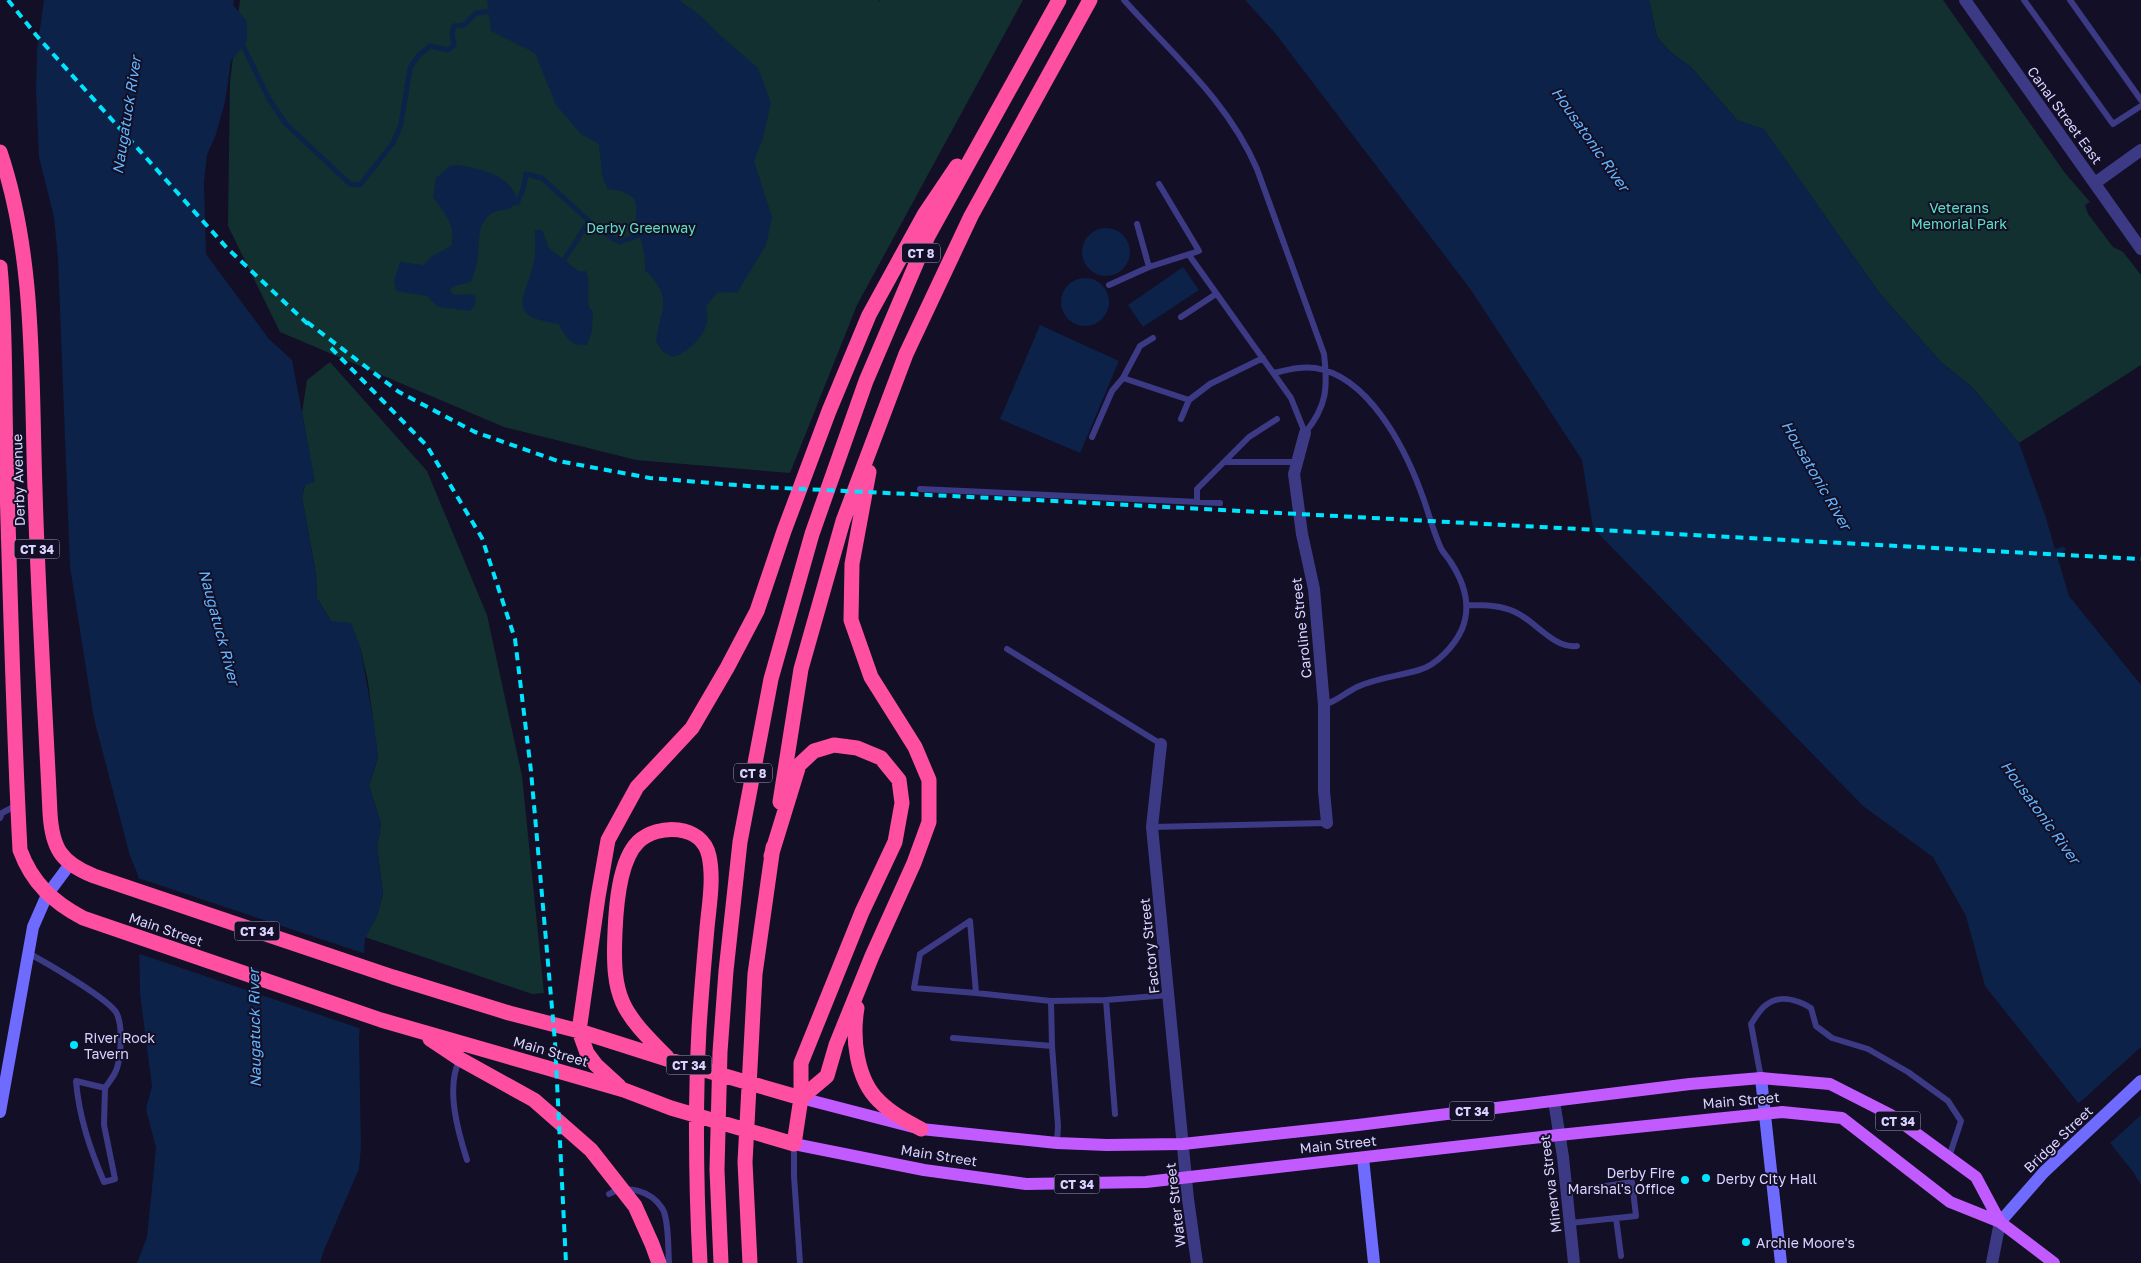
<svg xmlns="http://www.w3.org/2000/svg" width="2141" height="1263" viewBox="0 0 2141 1263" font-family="'Golos Text',sans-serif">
<rect width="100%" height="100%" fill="#130f26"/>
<path fill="#12302f" d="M 240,0 L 879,0 L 878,3 L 880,0 L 1023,0 L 857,305 L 790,473 L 636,460 L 504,427 L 280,332 L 228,226 L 230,82 Z
M 1649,0 L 1943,0 L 2065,173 L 2090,202 L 2085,205 L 2088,214 L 2113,247 L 2123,252 L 2141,275 L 2141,365 L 2019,443 L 1973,388 L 1941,362 L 1881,295 L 1764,130 L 1737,120 L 1691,67 L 1670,52 L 1657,37 Z
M 330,362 L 427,471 L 487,615 L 522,776 L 544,993 L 532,994 L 365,937 L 377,916 L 383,893 L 377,848 L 381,824 L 369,786 L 378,757 L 368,682 L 360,646 L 331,621 L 317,598 L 316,575 L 302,497 L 305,485 L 314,481 L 302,412 L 307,380 Z"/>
<path fill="#0c2248" d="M 44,0 L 234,0 L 233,5 L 247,21 L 247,41 L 231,61 L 225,102 L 216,134 L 207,155 L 204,182 L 206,254 L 269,339 L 292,360 L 315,481 L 305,485 L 302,497 L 316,575 L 317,598 L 331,621 L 351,623 L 360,646 L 374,724 L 378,757 L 369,786 L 381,824 L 377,848 L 383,893 L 377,916 L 365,938 L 359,1039 L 361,1147 L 359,1169 L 324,1250 L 320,1263 L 137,1263 L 147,1237 L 156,1148 L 146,1109 L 152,1086 L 140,994 L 138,875 L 130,856 L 94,719 L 70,567 L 58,258 L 54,217 L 39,157 L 36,91 L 37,50 Z
M 487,0 L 679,0 L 701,16 L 721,36 L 758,68 L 771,103 L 763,138 L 754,161 L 772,217 L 766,245 L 737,293 L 718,292 L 706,306 C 707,311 708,318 707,323 C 703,338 687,353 673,357 L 662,351 L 656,341 C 661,307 674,299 645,270 C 646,249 638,237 636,218 C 636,210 637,206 634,198 L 621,191 L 608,189 L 602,176 L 599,144 L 581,134 L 556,105 L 535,53 L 491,31 Z
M 1245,0 L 1649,0 L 1657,37 L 1670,52 L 1691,67 L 1737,120 L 1764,129 L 1881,295 L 1941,362 L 1973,388 L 2019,443 L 2045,515 L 2069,596 L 2141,685 L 2141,1185 L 2134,1173 L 1985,986 L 1966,916 L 1933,857 L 1863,806 L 1593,528 L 1582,460 L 1471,290 L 1275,33 Z
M 457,165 C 479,168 515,176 517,203 C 506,213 501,208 492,213 C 476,225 480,239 478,256 C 477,265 474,273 471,282 L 455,286 L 450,289 L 452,294 C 460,296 468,293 476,296 L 475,305 L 470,311 L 438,307 L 427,296 L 396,291 L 394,280 L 400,262 L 424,265 L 432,256 L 451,246 C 457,225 444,213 433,197 L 436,178 L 450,166 Z
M1082 252a24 24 0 1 1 48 0a24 24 0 1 1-48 0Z
M 535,230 L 542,230 L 549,248 L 578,271 L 586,271 C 592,287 585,295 590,309 L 593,311 L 592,331 L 587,345 C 568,346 567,336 558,324 C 502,316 527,296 534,261 C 536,251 535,239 535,230 Z
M 1183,267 L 1199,290 L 1143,327 L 1128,305 Z
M1061 302a24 24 0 1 1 48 0a24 24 0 1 1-48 0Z
M 1040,325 L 1119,361 L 1080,453 L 1000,419 Z"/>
<path fill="#130f26" d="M 135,877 L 366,954 L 362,1029 L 137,953 Z
M 2141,1047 L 2141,1115 L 2108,1145 L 2077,1105 Z"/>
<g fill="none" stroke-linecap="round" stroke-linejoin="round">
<path stroke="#0c2248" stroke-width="5" d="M 238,42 L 243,46 L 269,99 L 286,124 L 350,184 L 360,185 L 393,143 L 401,124 L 410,68 L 418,56 L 430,46 L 448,50 L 454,45 L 452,33 L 454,26 L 464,25 L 476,13 L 494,11
M 517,203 L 523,190 L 526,174 L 542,178 L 599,230 L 620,242 L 647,232
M 564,260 L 589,221
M 2051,553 L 2063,549"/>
<path stroke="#3d3a85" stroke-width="6" d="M 1124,0 C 1172,54 1228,101 1257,169 L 1324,354 C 1328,388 1327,406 1305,433 L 1291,398 L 1189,255
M 2024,0 L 2113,124 L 2141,106
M 2070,0 L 2141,100
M 1137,224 L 1149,267
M 1109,285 L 1149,267 L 1199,251 L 1159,184
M 1181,317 L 1216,294
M 1274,373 C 1287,370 1301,366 1315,368 C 1368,376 1404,446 1421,492 C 1428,510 1432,528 1440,546 C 1442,552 1447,556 1450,561 C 1464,582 1472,605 1462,629 C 1455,645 1437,665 1419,670 C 1399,676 1376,678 1357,687 C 1345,693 1337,701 1324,705
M 1123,378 L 1189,400
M 1181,419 L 1189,400 L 1210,384 L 1263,358
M 1092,437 L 1112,391 L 1123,378 L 1140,346 L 1153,338
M 1224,462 L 1296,462
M 920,489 L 1220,503
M 1197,502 L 1197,489 L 1249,437 L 1277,419
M 1468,605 C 1484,605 1502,605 1517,613 C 1536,622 1554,649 1577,646
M 1007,649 L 1161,744
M 0,818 L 2,813 L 17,805
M 1152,827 L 1327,823
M 28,953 C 45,962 111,1000 117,1014 C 123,1028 121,1055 117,1068 C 115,1075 109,1082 105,1088 L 76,1081 C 79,1117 90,1149 104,1182 L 115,1179 L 104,1125 L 105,1088
M 976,993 L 914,988 L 920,954 L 970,921 L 976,993 L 1051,1001 L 1052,1046 L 1058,1126 L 1057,1143
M 1106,1000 L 1115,1114
M 1051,1001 L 1106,1000 L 1169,995
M 953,1038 L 1052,1046
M 460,1059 C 445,1087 458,1132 467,1160
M 1761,1078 L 1751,1024 C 1755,1018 1760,1009 1766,1005 C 1780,994 1798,1000 1811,1008 L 1816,1026 L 1832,1038 L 1868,1049 L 1908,1072 L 1948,1101 L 1961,1121 L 1949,1157
M 794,1144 L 794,1176 L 800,1263
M 1566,1192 L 1632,1182 L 1636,1216 L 1570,1223
M 609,1194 C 627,1184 651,1191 662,1208 C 669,1218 668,1250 669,1263
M 1616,1218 L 1621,1256"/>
<path stroke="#3d3a85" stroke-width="12" d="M 1965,0 L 2141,249
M 2095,183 L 2141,150
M 1305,433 L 1294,474 L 1302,534 L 1314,589 L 1324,705 L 1324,791 L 1327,823
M 1161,744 L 1152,827 L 1188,1199 L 1197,1263
M 1554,1101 L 1563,1157 L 1574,1263
M 1992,1263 L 2000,1222"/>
<path stroke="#6f6bff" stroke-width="12" d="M 1761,1078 L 1781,1263
M 0,1112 L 33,927 L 47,895 L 70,864
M 1363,1158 L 1374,1263
M 2000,1222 L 2044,1172 L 2141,1081"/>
<path stroke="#c25bff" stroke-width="12" d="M 801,1098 L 921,1129 L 1057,1143 L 1107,1145 L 1183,1144 L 1358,1125 L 1690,1084 L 1761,1078 L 1830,1084 L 1891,1115 L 1976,1177 L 2000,1222
M 794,1144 L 924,1170 L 1026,1184 L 1146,1182 L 1559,1135 L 1782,1112 L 1842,1118 L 1950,1202 L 2000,1222 L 2054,1263"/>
<path stroke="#ff4fa3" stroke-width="15" d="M 0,152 C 36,258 31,378 35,489 C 38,597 45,705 50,813 C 52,848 61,863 94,876 L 393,977 L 509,1013 L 579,1031 L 670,1060 L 801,1098
M 0,267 C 6,328 4,390 6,452 C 10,585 13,718 20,850 C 32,883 53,902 83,918 L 381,1020 L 624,1090 L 671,1108 L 794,1144 L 801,1098 L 801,1063 L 862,912 L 895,842 L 902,803 L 899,780 L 881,758 L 857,748 L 834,745 L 814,751 L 799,765 L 771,856
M 780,802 L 801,669 L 843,521 L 906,354 L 971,216 L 1090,0
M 857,1008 C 852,1037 856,1079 879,1101 C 891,1113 906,1121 921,1129
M 430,1039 L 460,1059 L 534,1100 L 591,1150 L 635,1206 L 652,1244 L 659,1263
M 667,1057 C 621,1011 612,999 615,932 C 616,907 619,861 638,842 C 658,823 702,824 709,856 C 714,879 709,906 707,928 C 704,962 701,996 699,1029 C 695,1107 696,1185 700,1263
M 619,1086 L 596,1065 L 587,1053 L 579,1031 L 598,897 L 608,840 L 637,787 L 692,728 L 727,668 L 757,611 L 784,531 L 829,411 L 869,315 L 924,215 L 957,166
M 801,1098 L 827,1076 L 836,1045 L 872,956 L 914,863 L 929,822 L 929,780 L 915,747 L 871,677 L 851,620 L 852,564 L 869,472
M 721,1263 L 717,1170 L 720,1052 L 726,971 L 740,842 L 771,679 L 812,534 L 866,381 L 928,236 L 1059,0
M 750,1263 L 745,1162 L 755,974 L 773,847"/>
<path stroke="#00e5ff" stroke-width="4" stroke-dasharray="8 6" stroke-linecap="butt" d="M 8,0 L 36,35 L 227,248 L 312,328
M 307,322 L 399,392 L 475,432 L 558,461 L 650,478 L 761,487 L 1055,501 L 2141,559
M 331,348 L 427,446 L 482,538 L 515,639 L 531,771 L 555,1042 L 566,1263"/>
</g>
<g fill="#00e5ff" stroke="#130f26" stroke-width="2">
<circle cx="74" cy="1045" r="5"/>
<circle cx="1706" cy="1178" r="5"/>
<circle cx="1685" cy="1180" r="5"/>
<circle cx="1746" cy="1242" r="5"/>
</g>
<g text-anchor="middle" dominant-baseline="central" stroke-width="4" stroke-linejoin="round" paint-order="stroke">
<g fill="#130f26" stroke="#9e99be" stroke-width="1">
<rect x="902" y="243.5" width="38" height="19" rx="4"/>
<rect x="14.5" y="539.5" width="45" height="19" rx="4"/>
<rect x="734" y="763.5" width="38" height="19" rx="4"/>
<rect x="234.5" y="921.5" width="45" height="19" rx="4"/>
<rect x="666.5" y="1055.5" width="45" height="19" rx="4"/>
<rect x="1449.5" y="1101.5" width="45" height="19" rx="4"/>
<rect x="1875.5" y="1111.5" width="45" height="19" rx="4"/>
<rect x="1054.5" y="1174.5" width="45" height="19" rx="4"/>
</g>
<g font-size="12" font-weight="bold" fill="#d9d4ff">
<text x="921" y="253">CT 8</text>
<text x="37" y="549">CT 34</text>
<text x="753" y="773">CT 8</text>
<text x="257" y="931">CT 34</text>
<text x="689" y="1065">CT 34</text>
<text x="1472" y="1111">CT 34</text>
<text x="1898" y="1121">CT 34</text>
<text x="1077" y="1184">CT 34</text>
</g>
<g font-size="14" fill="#d9d4ff" stroke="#130f26">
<text transform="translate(2065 115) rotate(54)">Canal Street East</text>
<text transform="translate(18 480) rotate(-92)">Derby Avenue</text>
<text transform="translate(1301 628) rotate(-96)">Caroline Street</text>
<text transform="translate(166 929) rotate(19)">Main Street</text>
<text transform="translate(1149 946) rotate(-96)">Factory Street</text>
<text transform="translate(551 1051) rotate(16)">Main Street</text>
<text transform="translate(1741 1100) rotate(-5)">Main Street</text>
<text transform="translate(2058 1139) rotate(-44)">Bridge Street</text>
<text transform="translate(1338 1144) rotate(-6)">Main Street</text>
<text transform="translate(939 1155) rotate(9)">Main Street</text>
<text transform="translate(1550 1184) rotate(-97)">Minerva Street</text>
<text transform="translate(1175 1205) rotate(-97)">Water Street</text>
</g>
<g font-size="14" fill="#5fe0c0" stroke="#130f26">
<text x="1959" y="207">Veterans<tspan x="1959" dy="16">Memorial Park</tspan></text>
<text x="641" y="227">Derby Greenway</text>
</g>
<g font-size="14" fill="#d9d4ff" stroke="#130f26" text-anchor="start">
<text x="84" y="1037">River Rock<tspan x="84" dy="16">Tavern</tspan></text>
<text x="1675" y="1172" text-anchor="end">Derby Fire<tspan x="1675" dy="16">Marshal's Office</tspan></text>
<text x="1716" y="1178">Derby City Hall</text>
<text x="1756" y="1242">Archie Moore's</text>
</g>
<g font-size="15" font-style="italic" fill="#62b6ff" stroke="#130f26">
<text transform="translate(126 115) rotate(-81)">Naugatuck River</text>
<text transform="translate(1591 139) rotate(55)">Housatonic River</text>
<text transform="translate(1817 475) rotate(60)">Housatonic River</text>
<text transform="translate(220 627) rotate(75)">Naugatuck River</text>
<text transform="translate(2041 812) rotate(54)">Housatonic River</text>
<text transform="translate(254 1028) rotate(-91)">Naugatuck River</text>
</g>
</g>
</svg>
